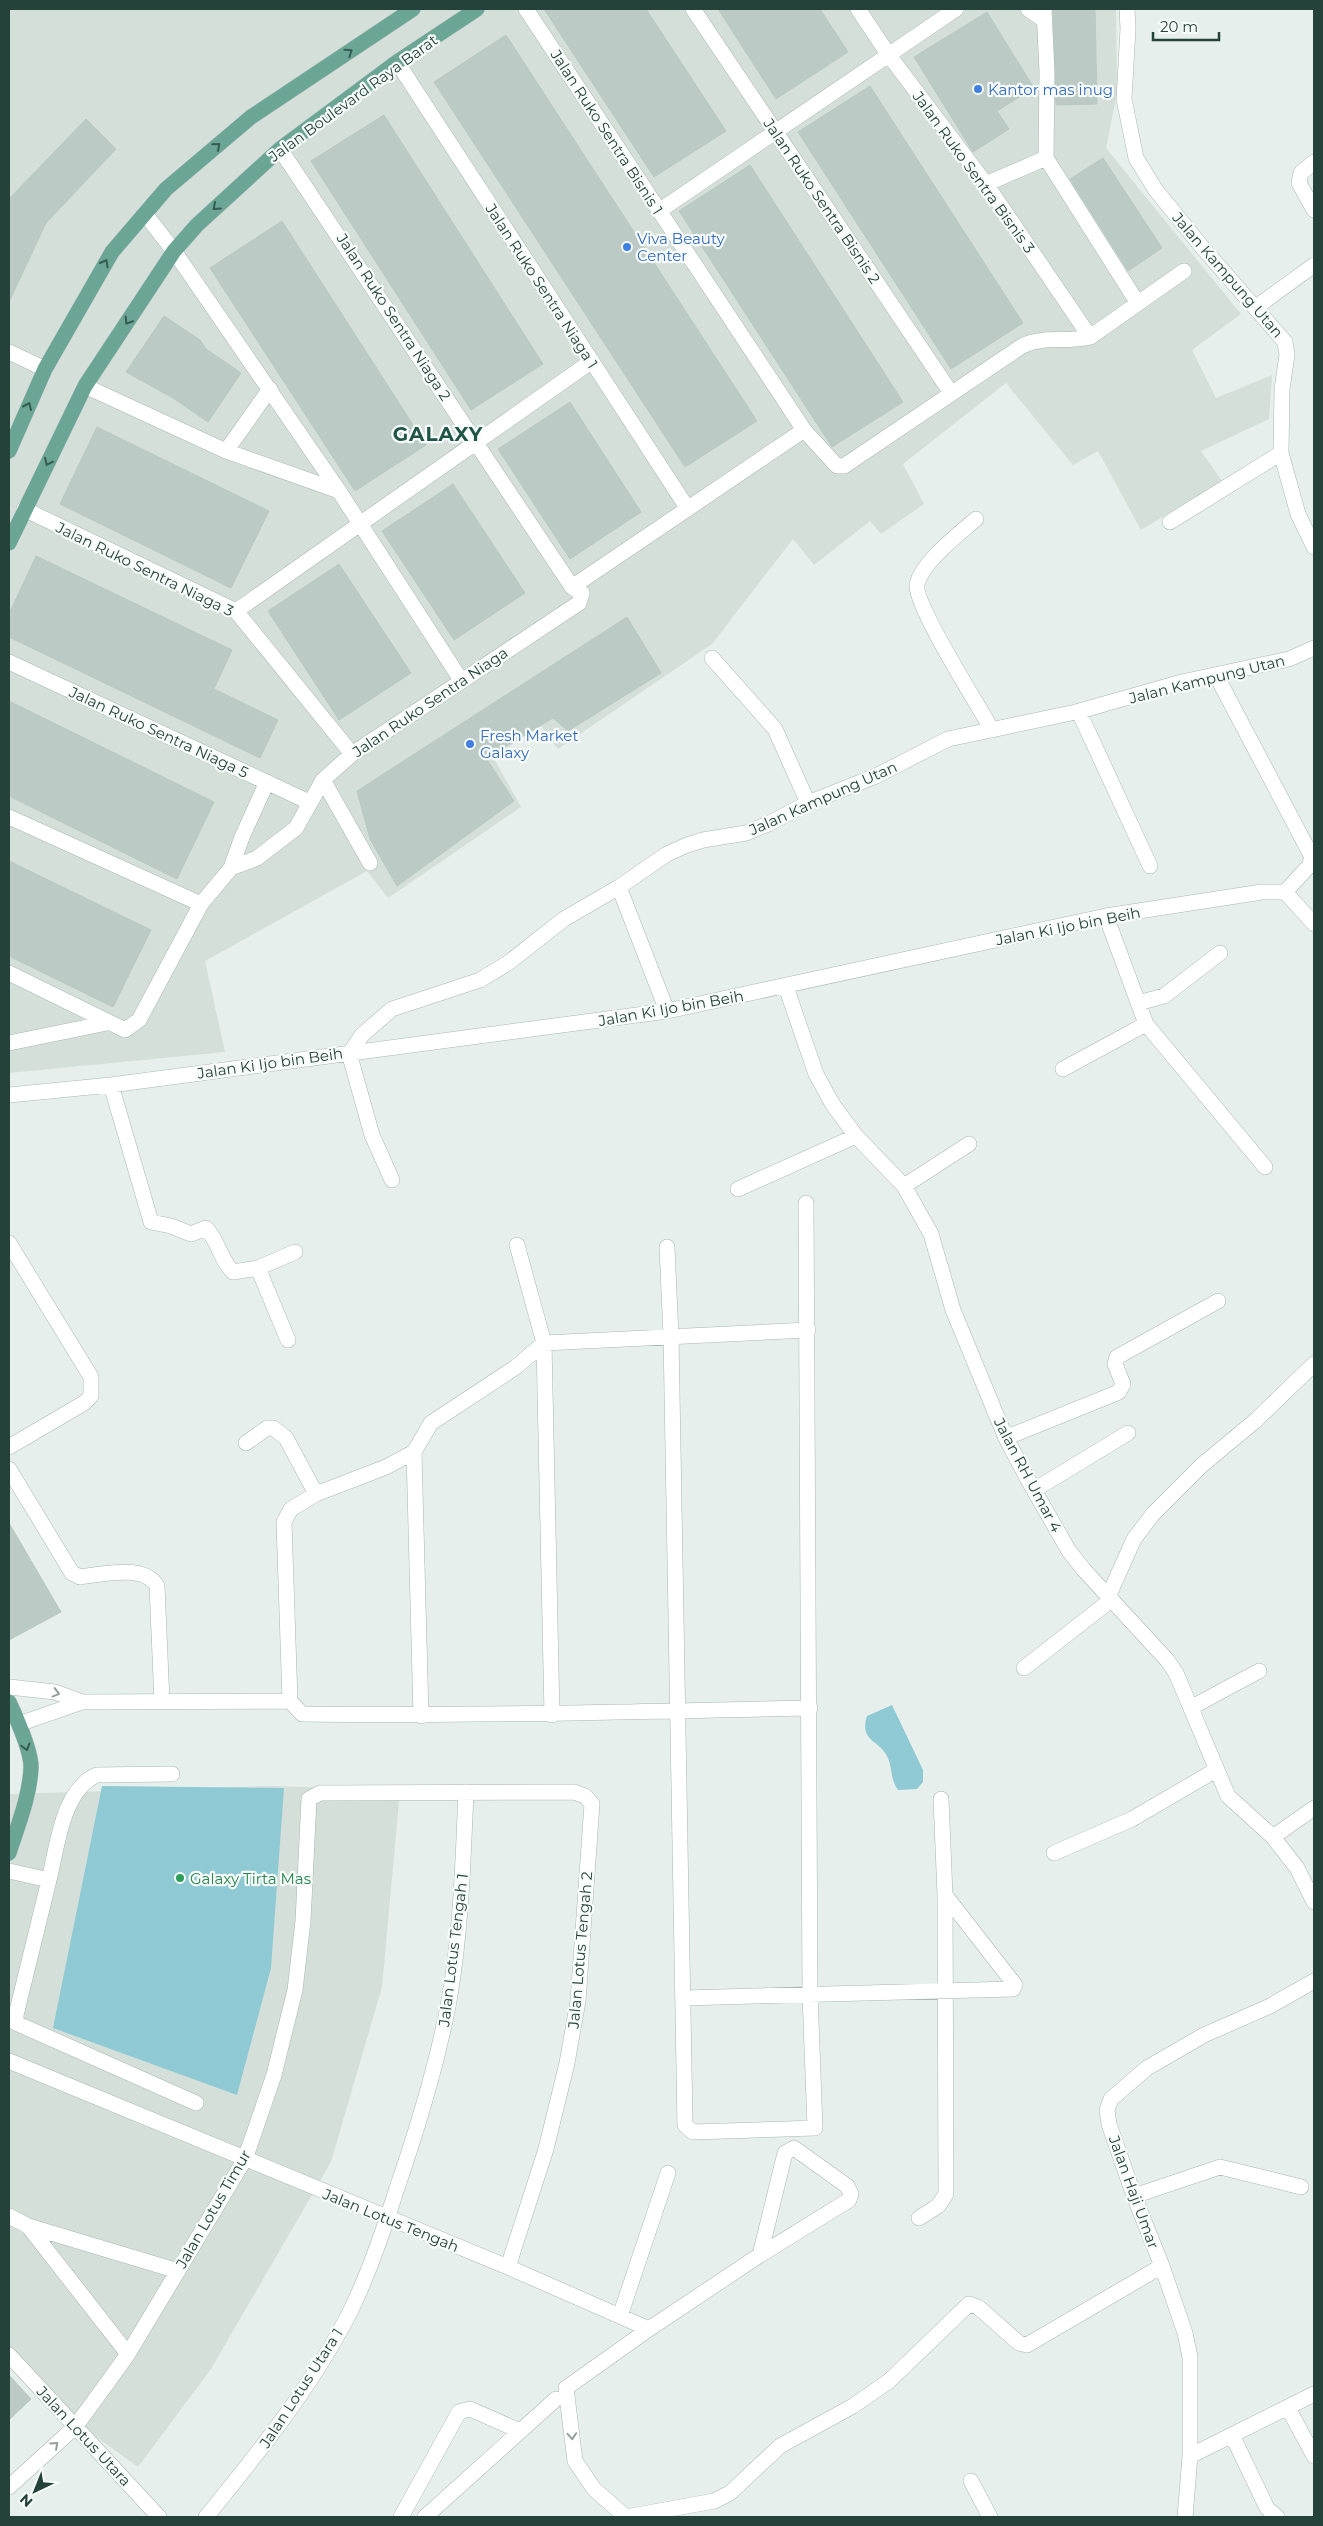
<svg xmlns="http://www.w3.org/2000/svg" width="1323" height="2526" viewBox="0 0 1323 2526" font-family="Montserrat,sans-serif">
<rect width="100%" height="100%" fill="#e6efeb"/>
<path fill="#d4dfda" d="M 9,9 L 1116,9 L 1117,93 L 1106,148 L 1241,314 L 1192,350 L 1216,398 L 1272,375 L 1269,419 L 1201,451 L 1222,481 L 1141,530 L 1098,451 L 1073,465 L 1006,383 L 903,464 L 924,504 L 881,534 L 870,521 L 814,565 L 793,539 L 712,644 L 558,749 L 541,726 L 493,757 L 521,807 L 388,898 L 367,871 L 205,961 L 225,1052 L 9,1073 Z
M 271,1786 L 400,1790 L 382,1987 L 331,2162 L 211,2369 L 138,2467 L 56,2408 L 9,2356 L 9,1794 Z"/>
<path fill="#8ec9d4" d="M 892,1705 L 923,1770 L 923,1782 L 917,1789 L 898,1790 C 890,1779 893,1768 887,1756 C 879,1740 859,1741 867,1716 Z
M 102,1786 L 284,1788 L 271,1968 L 237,2095 L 53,2028 Z"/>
<path fill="#bbcac4" stroke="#b8c9c2" d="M 544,9 L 646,9 L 726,131 L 654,177 Z
M 718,9 L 820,9 L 848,52 L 776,99 Z
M 1053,9 L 1095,9 L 1097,104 L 1056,105 Z
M 987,12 L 1034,88 L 997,111 L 1009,129 L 973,152 L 914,57 Z
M 506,35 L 757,421 L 685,467 L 434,82 Z
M 870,86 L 1023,323 L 951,369 L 798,132 Z
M 384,115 L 543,364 L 471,410 L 311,161 Z
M 86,119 L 116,149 L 46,223 L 9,302 L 9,199 Z
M 1103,158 L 1162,248 L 1128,271 L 1070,179 Z
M 750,165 L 903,402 L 832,447 L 679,211 Z
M 282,221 L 426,445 L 355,491 L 210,268 Z
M 164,316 L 200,340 L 206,349 L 241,373 L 208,422 L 173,398 L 126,372 Z
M 570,402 L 641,512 L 570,559 L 498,449 Z
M 97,427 L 269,511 L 231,588 L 60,504 Z
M 453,484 L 525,593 L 454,640 L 382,531 Z
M 36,556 L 232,650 L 214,689 L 278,720 L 260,758 L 9,637 L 9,614 Z
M 339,564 L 411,673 L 339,720 L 268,611 Z
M 627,617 L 661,673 L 568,731 L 553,718 L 486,758 L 514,801 L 397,886 L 370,839 L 357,791 Z
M 9,701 L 214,802 L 177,879 L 9,796 Z
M 9,861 L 151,930 L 113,1007 L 9,956 Z
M 9,1523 L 61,1612 L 9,1640 Z
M 9,2375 L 31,2399 L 9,2420 Z"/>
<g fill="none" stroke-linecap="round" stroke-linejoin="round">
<defs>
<path id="minor" d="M 526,9 L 804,430 L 837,466 L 844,466 L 1022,346 C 1044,335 1067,343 1090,337 L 1184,271
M 693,9 L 951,393
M 858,9 L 888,54 L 986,184 L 1090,337
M 1028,9 L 1044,20
M 1044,9 L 1047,72 L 1046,158 L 1137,302
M 1127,9 L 1128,29 L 1124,99 L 1136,158 L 1155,189 L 1202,247 L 1285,342 L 1287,355 L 1282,389 L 1281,453 L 1298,514 L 1314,547
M 397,62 L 688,509
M 280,149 L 572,587
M 1314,162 L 1301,173 L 1299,183 L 1314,210
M 986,184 L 1046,158
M 659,211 L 956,9
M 145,214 L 174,251 L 339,491 L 461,680
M 1255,308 L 1314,265
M 9,352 L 45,369
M 85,386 L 226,451 L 339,491
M 226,451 L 270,389
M 24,509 L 236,611 L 352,754
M 976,519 C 958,535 923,561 917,584 C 913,603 980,708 992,730
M 1170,522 L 1281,453
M 236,611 L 592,361
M 712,658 L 775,729 L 808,803
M 9,662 L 309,802
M 1216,675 L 1312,857 L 1309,866 L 1285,892
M 1079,712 L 1150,866
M 323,780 L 370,863
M 9,817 L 201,904
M 231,868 L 242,837 L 267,782
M 619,887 L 667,1011
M 9,973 L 125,1030 L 139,1020 L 201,904 L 231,868 L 257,858 L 296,828 L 323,780 L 352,754 L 579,603 L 582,593 L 572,587 L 804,430
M 786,987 L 816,1074 L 833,1105 L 856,1136 L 904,1186 L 931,1234 L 953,1310 L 1005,1436 L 1027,1478 L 1069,1551 L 1084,1570 L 1167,1660 L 1176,1673 L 1228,1796 L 1273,1837 L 1297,1868 L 1314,1902
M 1138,1003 L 1164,996 L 1220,953
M 1146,1024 L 1265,1167
M 9,1043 L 107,1023
M 349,1053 L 372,1135 L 392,1180
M 350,1053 L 362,1035 L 392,1009 L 480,980 L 508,963 L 564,919 L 619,887 L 667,854 L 687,845 L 703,840 L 746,833 L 768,824 L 808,803 L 876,776 L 948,739 L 1076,712 L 1182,682 L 1289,659 L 1314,648
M 1063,1069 L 1146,1024 L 1106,916
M 111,1085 L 151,1222 L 171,1226 L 191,1234 L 206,1228 C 221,1245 219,1258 233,1272 L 258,1268 L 295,1252
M 9,1095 L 111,1085 L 667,1011 L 1106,916 L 1262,892 L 1285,892 L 1314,924
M 904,1186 L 969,1144
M 738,1189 L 856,1136
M 9,1243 L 91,1377 L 91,1396 L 84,1403 L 9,1447
M 517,1245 L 544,1343 L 552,1715
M 667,1247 L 671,1336 L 685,2125 L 693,2132 L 815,2128 L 810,1994 L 806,1203
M 258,1268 L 288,1340
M 1005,1436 L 1015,1434 L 1119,1392 L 1123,1384 L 1115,1364 L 1117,1357 L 1218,1301
M 246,1443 L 267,1428 L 273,1428 L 286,1438 L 316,1494
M 414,1452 L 421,1716
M 9,1469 L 72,1573 L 80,1577 C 102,1574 145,1564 157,1586 L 162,1702
M 1034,1490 L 1128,1433
M 1108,1597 L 1134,1539 L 1153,1514 L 1202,1465 L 1255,1421 L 1314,1364
M 1024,1668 L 1111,1600
M 9,1687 L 55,1692 L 82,1702
M 290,1701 L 284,1522 L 291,1509 L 316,1494 L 386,1467 L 414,1452 L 431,1423 L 516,1367 L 544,1343 L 808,1330
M 1192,1707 L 1259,1671
M 19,1724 L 82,1702 L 290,1701 L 302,1714 C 472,1716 640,1712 810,1708
M 1273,1837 L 1314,1808
M 1054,1853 L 1132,1819 L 1216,1770
M 9,1871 L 49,1880 L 16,2015 L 16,2023 L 196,2103
M 49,1880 C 57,1849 62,1789 97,1775 L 172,1774
M 684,1998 L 1013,1989 L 1015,1985 L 945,1895
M 9,2061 L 508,2267 L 649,2329 L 760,2255 L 849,2200 L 851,2194 L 847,2186 L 794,2148 L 785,2153 L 760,2255
M 1134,2196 L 1220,2167 L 1301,2187
M 9,2216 L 28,2226 L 178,2271
M 919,2218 L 938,2206 L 946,2194 L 945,1895 L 941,1799
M 28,2226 L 128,2354
M 620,2316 L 668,2173
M 9,2355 L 159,2517
M 1288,2408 L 1314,2456
M 1232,2435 L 1267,2508 L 1277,2517
M 1190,2456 L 1314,2394
M 971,2481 L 990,2517
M 9,2487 L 75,2427 L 105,2386 L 128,2354 L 245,2159 L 274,2075 L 295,1990 L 303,1921 L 309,1799 L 320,1793 L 574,1792 L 585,1796 L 592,1804 L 578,2001 L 567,2063 L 546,2149 L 508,2267
M 206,2517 C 259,2452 313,2385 351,2310 C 370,2271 384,2229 397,2188 C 418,2127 437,2065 449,2001 C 461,1933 463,1862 466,1792
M 401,2517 L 459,2412 L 470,2409 L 520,2431
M 425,2517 L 556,2399
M 626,2517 L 714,2501 L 730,2493 L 780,2446 L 853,2406 L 889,2381 L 969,2304 L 978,2307 L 1019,2343 L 1027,2345 L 1162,2266
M 626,2517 L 594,2489 L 575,2461 L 566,2388 L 649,2329
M 1185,2517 L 1190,2456 L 1190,2357 L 1185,2333 L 1162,2266 L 1134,2196 L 1109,2124 L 1107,2110 L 1111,2099 L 1147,2068 L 1204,2035 L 1270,2006 L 1314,1981"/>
<path id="major" d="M 9,451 L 45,369 L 112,252 L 166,189 L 251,117 L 413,9
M 9,543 L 85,386 L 174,251 L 197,225 L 280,149 L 397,62 L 477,9
M 9,1702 C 16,1717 31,1751 31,1767 C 30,1796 18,1825 9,1853"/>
</defs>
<use href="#minor" stroke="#a8b8b2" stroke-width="16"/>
<use href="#major" stroke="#c2cac8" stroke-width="16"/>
<use href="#minor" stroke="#fff" stroke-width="15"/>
<use href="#major" stroke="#6aa596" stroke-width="15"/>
</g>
<defs><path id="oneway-chevron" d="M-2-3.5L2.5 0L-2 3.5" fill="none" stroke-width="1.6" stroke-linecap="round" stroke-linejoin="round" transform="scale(1.25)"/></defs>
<g stroke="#365b51">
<use href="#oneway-chevron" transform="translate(349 52) rotate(-34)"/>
<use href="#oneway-chevron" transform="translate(217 146) rotate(-40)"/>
<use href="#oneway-chevron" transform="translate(216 207) rotate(138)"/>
<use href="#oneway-chevron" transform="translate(105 263) rotate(-60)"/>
<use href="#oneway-chevron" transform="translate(128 321) rotate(123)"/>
<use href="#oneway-chevron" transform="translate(28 406) rotate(-66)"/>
<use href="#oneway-chevron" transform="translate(48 462) rotate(116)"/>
<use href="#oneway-chevron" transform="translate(26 1747) rotate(74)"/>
</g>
<g stroke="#92a09c">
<use href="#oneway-chevron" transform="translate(56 1693) rotate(15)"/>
<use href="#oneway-chevron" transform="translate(572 2436) rotate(86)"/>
<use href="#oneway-chevron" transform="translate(55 2445) rotate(-42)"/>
</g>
<g fill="#3f7fe0" stroke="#f7fbf9" stroke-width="2">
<circle cx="978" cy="89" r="5"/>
<circle cx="627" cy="247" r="5"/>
<circle cx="470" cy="744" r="5"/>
</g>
<circle fill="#2e9e5b" stroke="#f7fbf9" stroke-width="2" cx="180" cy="1878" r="5"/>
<g text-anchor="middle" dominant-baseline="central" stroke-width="4.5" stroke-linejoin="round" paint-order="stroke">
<g font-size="15" fill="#366cbe" stroke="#f7fbf9" text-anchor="start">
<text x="988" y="89">Kantor mas inug</text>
<text x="637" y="238">Viva Beauty<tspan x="637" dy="17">Center</tspan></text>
<text x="480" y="735">Fresh Market<tspan x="480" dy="17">Galaxy</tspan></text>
</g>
<g font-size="15" fill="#24423a" stroke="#f7fbf9">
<text transform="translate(353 98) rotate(-36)">Jalan Boulevard Raya Barat</text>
<text transform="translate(607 132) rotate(57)">Jalan Ruko Sentra Bisnis 1</text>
<text transform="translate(974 172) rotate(54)">Jalan Ruko Sentra Bisnis 3</text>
<text transform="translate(822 201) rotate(56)">Jalan Ruko Sentra Bisnis 2</text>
<text transform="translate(1228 275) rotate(49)">Jalan Kampung Utan</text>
<text transform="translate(542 286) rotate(57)">Jalan Ruko Sentra Niaga 1</text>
<text transform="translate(394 317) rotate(57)">Jalan Ruko Sentra Niaga 2</text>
<text transform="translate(145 569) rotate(26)">Jalan Ruko Sentra Niaga 3</text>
<text transform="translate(1207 679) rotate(-14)">Jalan Kampung Utan</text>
<text transform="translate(430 702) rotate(-34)">Jalan Ruko Sentra Niaga</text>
<text transform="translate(159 732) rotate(25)">Jalan Ruko Sentra Niaga 5</text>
<text transform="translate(823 798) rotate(-24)">Jalan Kampung Utan</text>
<text transform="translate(1068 926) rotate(-11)">Jalan Ki Ijo bin Beih</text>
<text transform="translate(671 1008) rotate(-10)">Jalan Ki Ijo bin Beih</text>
<text transform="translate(270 1063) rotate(-8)">Jalan Ki Ijo bin Beih</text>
<text transform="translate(1028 1475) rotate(62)">Jalan RH Umar 4</text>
<text transform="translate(453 1950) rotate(-83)">Jalan Lotus Tengah 1</text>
<text transform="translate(580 1950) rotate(-85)">Jalan Lotus Tengah 2</text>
<text transform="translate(1134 2192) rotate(70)">Jalan Haji Umar</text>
<text transform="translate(213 2209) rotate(-60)">Jalan Lotus Timur</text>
<text transform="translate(391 2220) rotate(22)">Jalan Lotus Tengah</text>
<text transform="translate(301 2388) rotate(-57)">Jalan Lotus Utara 1</text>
<text transform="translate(84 2436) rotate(47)">Jalan Lotus Utara</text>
</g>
<g font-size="15" fill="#27864d" stroke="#f7fbf9" text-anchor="start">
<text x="190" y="1878">Galaxy Tirta Mas</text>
</g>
<g font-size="20" font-weight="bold" letter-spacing="1" fill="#1f5548" stroke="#f7fbf9">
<text x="438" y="434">GALAXY</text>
</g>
</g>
<rect width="1323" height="2526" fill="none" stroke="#24423a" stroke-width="20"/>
<g transform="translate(35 2491) rotate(223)" stroke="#f7fbf9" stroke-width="4" paint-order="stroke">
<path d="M0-4L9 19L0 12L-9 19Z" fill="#24423a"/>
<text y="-8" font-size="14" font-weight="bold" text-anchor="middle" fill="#24423a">N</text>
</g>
<path d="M1153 32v8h66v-8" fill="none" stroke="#24423a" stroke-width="2.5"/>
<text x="1160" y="32" font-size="15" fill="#24423a" stroke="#f7fbf9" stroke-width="4" paint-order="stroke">20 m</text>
</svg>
